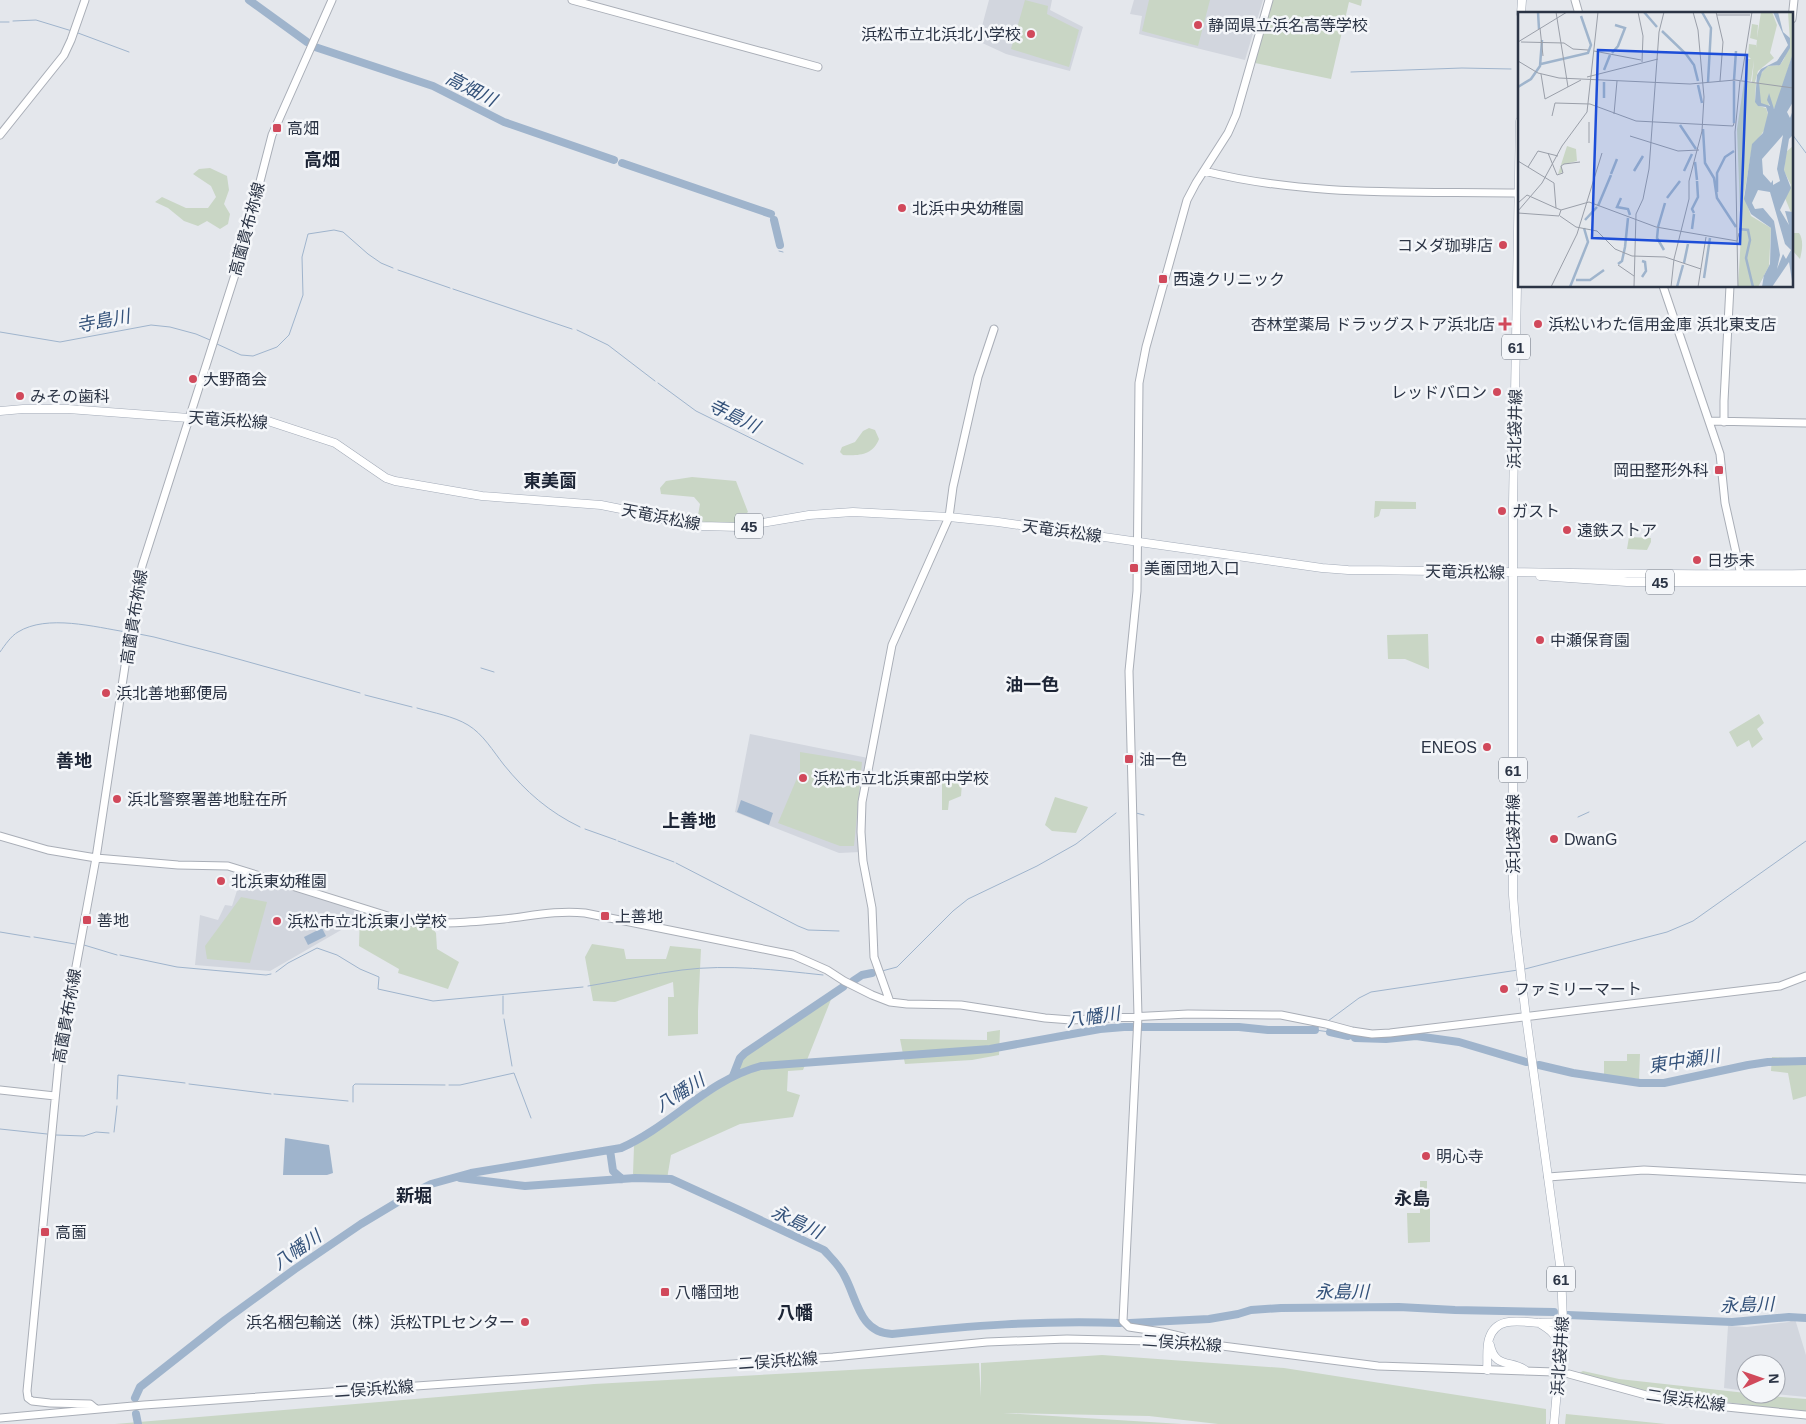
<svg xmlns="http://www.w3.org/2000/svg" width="1806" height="1424" viewBox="0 0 1806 1424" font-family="Helvetica,'Noto Sans JP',sans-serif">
<rect width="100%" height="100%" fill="#e4e7ec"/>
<path fill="#d2d6de" d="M 989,0 L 1052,0 L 1050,10 L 1083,27 L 1070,71 L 1006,54 L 978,41 Z
M 1134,0 L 1263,0 L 1245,60 L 1139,34 L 1142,16 L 1130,14 Z
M 750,734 L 868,758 L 860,852 L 839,853 L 735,812 Z
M 243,872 L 354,910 L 355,922 L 270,971 L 195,965 L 200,915 L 218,920 L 225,905 L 232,906 Z
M 1795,1319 L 1806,1355 L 1806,1397 L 1776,1394 L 1776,1364 L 1746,1364 L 1746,1391 L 1724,1388 L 1728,1326 L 1747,1327 L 1789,1322 Z"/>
<path fill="#c9d6c5" d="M 1025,0 L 1048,6 L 1047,14 L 1079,30 L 1069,67 L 1011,49 Z
M 1149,0 L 1210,0 L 1198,46 L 1142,31 Z
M 1271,0 L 1362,0 L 1361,6 L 1349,2 L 1331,79 L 1255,63 Z
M 210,168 L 227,176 L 229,190 L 224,204 L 230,214 L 228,224 L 220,229 L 207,221 L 198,226 L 184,221 L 168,208 L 155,202 L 162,197 L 186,208 L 208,208 L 216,197 L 211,186 L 193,174 L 199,169 Z
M 1792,233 L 1799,233 C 1804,240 1802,251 1800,259 L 1792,250 Z
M 869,428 L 875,430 L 879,439 C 873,455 859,456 843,455 L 840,452 L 842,447 L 855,442 L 863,431 Z
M 692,477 L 736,481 L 748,512 L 733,525 L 697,521 L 700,504 L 694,497 L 661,494 L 660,488 L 666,481 Z
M 1375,501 L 1416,502 L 1416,509 L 1381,509 L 1379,516 L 1374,518 Z
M 1629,537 L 1651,538 L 1651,542 L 1647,550 L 1627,549 Z
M 1428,634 L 1429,669 L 1405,659 L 1388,659 L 1387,635 Z
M 1759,714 L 1764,723 L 1757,729 L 1763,739 L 1752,748 L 1749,740 L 1737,747 L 1729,732 Z
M 800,752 L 862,762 L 854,846 L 840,846 L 778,823 L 800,771 Z
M 942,782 L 962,783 L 961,796 L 949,801 L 948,810 L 942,810 Z
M 1055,797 L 1088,807 L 1076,833 L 1052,831 L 1045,825 Z
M 241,897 L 267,902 L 250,963 L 207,959 L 205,946 Z
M 360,912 L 397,925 L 430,925 L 436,933 L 437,949 L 459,962 L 448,989 L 398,973 L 399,969 L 359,946 Z
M 592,944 L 624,949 L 626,959 L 666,959 L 670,946 L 701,949 L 698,1011 L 698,1034 L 668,1036 L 668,997 L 674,997 L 673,982 L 615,1002 L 593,1001 L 585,957 Z
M 832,997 L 803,1070 L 788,1071 L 787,1091 L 800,1095 L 793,1117 L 740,1124 L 671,1155 L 667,1179 L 633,1174 L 634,1146 L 718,1089 L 744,1055 Z
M 1000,1030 L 999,1055 L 972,1060 L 905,1064 L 900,1039 L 987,1040 L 987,1032 Z
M 1627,1054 L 1640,1054 L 1639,1079 L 1604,1075 L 1604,1061 L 1627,1061 Z
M 1772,1057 L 1806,1059 L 1806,1096 L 1793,1100 L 1788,1073 L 1771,1071 Z
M 1420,1181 L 1427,1181 L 1427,1194 L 1430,1194 L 1430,1242 L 1408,1243 L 1407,1213 L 1420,1213 Z
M 1102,1355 L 1284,1368 L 1546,1409 L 1546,1424 L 1218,1424 L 1149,1416 L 1003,1413 L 1182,1424 L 115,1424 L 594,1384 L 979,1363 L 981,1397 L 981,1363 Z
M 1583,1371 L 1619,1379 L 1746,1393 L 1746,1394 L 1806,1399 L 1806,1412 L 1651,1393 L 1577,1374 Z
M 1566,1414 L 1666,1424 L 1565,1424 Z"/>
<path fill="#9fb4cc" d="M 741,800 L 773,813 L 769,825 L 737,812 Z
M 322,928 L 326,936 L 308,945 L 304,937 Z
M 285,1138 L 329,1145 L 333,1173 L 327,1175 L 283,1175 Z"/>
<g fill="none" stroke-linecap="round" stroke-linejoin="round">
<path stroke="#9fb4cc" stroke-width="1" d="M 13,21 L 36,20 L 72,31
M 0,22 L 9,22
M 78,33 L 129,52
M 1351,72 L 1462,68 L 1511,69
M 1792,134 L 1806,153
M 779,251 L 783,252
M 398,270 L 450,288
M 453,289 L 572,329
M 577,330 L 608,345 L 655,381
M 0,332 L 60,342 L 151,325 L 170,327 L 196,334 L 210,340
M 217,344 L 241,355 L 253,356 L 277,347 L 289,335 L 303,295 L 302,257 L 308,234 L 334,230 L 343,232 L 368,254 L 381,263 L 393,268
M 658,383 L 696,411 L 803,464
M 134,633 L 154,637 L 220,654 L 360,693
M 0,652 C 5,645 11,636 18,632 C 47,614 95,627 126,632
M 481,668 L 494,672
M 365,695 L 412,707
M 417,708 C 434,713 453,716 468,725 C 483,734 493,751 504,765 C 526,792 549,812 580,827
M 1136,813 L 1144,815
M 1578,817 L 1589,812
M 585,829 L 616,840
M 618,841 L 674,862
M 676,863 L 798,926 L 808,930 L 839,931
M 0,932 L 30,937
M 34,937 L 75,944
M 84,945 L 117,955
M 120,955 L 177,967 L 266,975 L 271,974
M 1525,969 L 1667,932 L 1693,921 L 1806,841
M 882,971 L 897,967 L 953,911 L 968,899 L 1037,866 L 1076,844 L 1116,813
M 276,972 L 288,963 L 317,948 L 337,955 L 360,969 L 379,977 L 378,989 L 433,1001 L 583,987
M 588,986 C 619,981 651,974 682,970 C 729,964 776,970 823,975
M 503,996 L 503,1014
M 504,1019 L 512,1066
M 1328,1021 L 1359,998 L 1371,992 L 1518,970
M 1320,1026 L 1315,1030 L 1330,1032
M 189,1084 L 271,1094
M 449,1085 L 460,1085 L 514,1073 L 531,1118
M 274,1094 L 348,1101
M 117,1099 L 118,1075 L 185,1083
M 353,1102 L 353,1086 L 355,1084 L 445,1085
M 0,1129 L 47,1134
M 114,1132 L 117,1106
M 56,1135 L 84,1136 L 96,1132 L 109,1133"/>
<path stroke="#9fb4cc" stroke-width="8" d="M 249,0 L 307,42
M 315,47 L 433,86 L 504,122 L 614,160
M 622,163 L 771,214
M 774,220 L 780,245
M 853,981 L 862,975 L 872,973
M 1330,1032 L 1348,1036
M 1355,1038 L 1386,1039 L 1416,1036 L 1459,1042 L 1526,1062
M 1539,1065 L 1573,1073 L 1640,1083 L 1664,1083 L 1748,1065 L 1768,1062 L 1806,1061
M 733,1076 L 740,1058 L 745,1053 L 843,987
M 610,1150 L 613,1171 L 622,1179
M 460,1178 L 525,1186 L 635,1178 L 671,1179 L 739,1210 L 824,1250 C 831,1258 839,1265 844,1275 C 857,1298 859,1333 892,1334 C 968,1326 1043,1320 1120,1323
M 1568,1315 L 1732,1322 L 1789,1317 L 1806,1318
M 1130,1323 L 1209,1319 L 1238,1314 L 1251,1310 L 1281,1308 L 1399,1307 L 1455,1310 L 1554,1312
M 135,1398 L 140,1387 L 225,1320 L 295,1269 L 361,1224 L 411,1194 L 431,1184 L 471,1173 L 621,1148 C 671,1126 708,1080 761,1066 L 990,1049 L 1100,1029 L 1124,1027 L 1239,1027 L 1268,1030 L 1315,1030
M 136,1414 L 138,1424"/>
<defs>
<path id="secondary" d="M 572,0 L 818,67
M 1575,0 L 1579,14
M 1792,19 L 1794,0
M 0,135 L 64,55 L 71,40 L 85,0
M 1204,171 C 1307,197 1413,191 1519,193
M 1663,286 L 1720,454 L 1725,503 L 1741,575
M 1710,421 L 1806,423
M 1724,422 L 1724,401 L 1730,286
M 0,836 L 48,850 L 96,858 L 178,865 L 228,866 L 407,922 C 439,925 472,922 504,919 C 531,916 557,910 585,913 L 793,955 L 827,970 L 844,981 L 872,995 L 890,1002 L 907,1004 L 961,1005 L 1045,1018 L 1071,1020 L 1188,1014 L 1281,1015 L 1326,1024 L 1352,1031 L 1372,1034 L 1390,1033 L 1780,986 L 1806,976
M 890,1002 L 874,957 L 872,908 L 863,861 L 861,832 L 862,802 L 892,645 L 949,517 L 953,487 L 978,377 L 994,329
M 0,1090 L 55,1096
M 1548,1177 L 1644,1170 L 1806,1179
M 1189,1341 L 1183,1337 L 1162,1332 L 1129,1327 L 1123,1321 L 1138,1016 L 1129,671 L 1137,591 L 1139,383 L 1146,347 L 1187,200 L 1196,183 L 1228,133 L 1236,115 L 1269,0
M 1569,1374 L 1668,1401 L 1806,1415
M 96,1409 L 90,1404 L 50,1403 L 32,1401 L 28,1398 L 27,1391 L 59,1059 L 96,858 L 133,613 L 142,566 L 240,259 L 272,135 L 332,0
M 0,1418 L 144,1405 L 833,1357 L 987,1342 L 1067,1339 L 1191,1342 L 1378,1366 L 1555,1372"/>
<path id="primary" d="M 1521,14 L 1522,0
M 1520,121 L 1513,504 L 1513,895 L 1516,932 L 1526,1017 L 1561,1272 L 1563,1322 L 1554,1424
M 0,411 L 23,409 L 68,409 L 189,418 L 245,419 L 268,421 L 335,443 L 386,478 L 395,481 L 482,496 L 601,505 L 641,513 L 682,525 L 702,526 L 739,527 L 809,515 L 853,512 L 949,517 L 998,522 L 1322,568 L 1348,570 C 1501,571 1653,576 1806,574
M 1540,576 L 1627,582 L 1806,582
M 1539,1323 C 1551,1330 1556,1334 1559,1347
M 1490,1345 C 1495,1369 1512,1360 1525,1370
M 1487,1370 C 1488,1360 1486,1348 1489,1339 C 1496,1315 1522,1322 1540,1323 C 1548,1323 1555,1322 1563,1322"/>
</defs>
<use href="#secondary" stroke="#a9aeb7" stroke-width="9"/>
<use href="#primary" stroke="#a3abb8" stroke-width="9"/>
<use href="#secondary" stroke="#fff" stroke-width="7"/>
<use href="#primary" stroke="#fff" stroke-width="8"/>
</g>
<g fill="#d1495b" stroke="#f4f6f9" stroke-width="2">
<circle cx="1198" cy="25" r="5"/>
<circle cx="1031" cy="34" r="5"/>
<rect x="272" y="123" width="10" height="10" rx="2.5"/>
<circle cx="902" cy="208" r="5"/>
<circle cx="1503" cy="245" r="5"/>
<rect x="1158" y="274" width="10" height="10" rx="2.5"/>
<path d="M1502.5 316.5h5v5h5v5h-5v5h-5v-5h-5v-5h5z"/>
<circle cx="1538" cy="324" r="5"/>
<circle cx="193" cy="379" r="5"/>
<circle cx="1497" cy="392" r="5"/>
<circle cx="20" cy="396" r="5"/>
<rect x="1714" y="465" width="10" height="10" rx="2.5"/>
<circle cx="1502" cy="511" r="5"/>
<circle cx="1567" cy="530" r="5"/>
<circle cx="1697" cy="560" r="5"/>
<rect x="1129" y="563" width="10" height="10" rx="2.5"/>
<circle cx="1540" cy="640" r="5"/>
<circle cx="106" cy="693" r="5"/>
<circle cx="1487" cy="747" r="5"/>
<rect x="1124" y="754" width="10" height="10" rx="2.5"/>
<circle cx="803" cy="778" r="5"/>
<circle cx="117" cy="799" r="5"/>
<circle cx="1554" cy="839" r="5"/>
<circle cx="221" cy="881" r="5"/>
<rect x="600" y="911" width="10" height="10" rx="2.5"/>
<rect x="82" y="915" width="10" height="10" rx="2.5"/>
<circle cx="277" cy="921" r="5"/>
<circle cx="1504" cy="989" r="5"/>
<circle cx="1426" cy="1156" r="5"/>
<rect x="40" y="1227" width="10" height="10" rx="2.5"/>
<rect x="660" y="1287" width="10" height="10" rx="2.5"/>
<circle cx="525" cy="1322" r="5"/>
</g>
<g text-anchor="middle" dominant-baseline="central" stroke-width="5" stroke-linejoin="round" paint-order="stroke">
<g fill="#f4f6f9" stroke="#676e7b" stroke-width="1">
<rect x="1502" y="334.5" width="28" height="25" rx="4"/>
<rect x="735" y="513.5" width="28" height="25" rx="4"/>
<rect x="1646" y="569.5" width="28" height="25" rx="4"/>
<rect x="1499" y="757.5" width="28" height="25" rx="4"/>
<rect x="1547" y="1266.5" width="28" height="25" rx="4"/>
</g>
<g font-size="15" font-weight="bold" fill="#2b3445">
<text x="1516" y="347">61</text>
<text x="749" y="526">45</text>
<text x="1660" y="582">45</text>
<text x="1513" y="770">61</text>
<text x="1561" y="1279">61</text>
</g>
<g font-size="16" fill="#2b3445" stroke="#f4f6f9" text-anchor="start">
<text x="1208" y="25">静岡県立浜名高等学校</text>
<text x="1021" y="34" text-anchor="end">浜松市立北浜北小学校</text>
<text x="287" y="128">高畑</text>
<text x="912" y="208">北浜中央幼稚園</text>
<text x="1493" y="245" text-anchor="end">コメダ珈琲店</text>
<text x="1173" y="279">西遠クリニック</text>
<text x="1495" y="324" text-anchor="end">杏林堂薬局 ドラッグストア浜北店</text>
<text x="1548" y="324">浜松いわた信用金庫 浜北東支店</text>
<text x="203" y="379">大野商会</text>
<text x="1487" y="392" text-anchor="end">レッドバロン</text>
<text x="30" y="396">みその歯科</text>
<text x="1709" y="470" text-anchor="end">岡田整形外科</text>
<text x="1512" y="511">ガスト</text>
<text x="1577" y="530">遠鉄ストア</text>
<text x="1707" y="560">日歩未</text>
<text x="1144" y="568">美薗団地入口</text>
<text x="1550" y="640">中瀬保育園</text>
<text x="116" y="693">浜北善地郵便局</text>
<text x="1477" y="747" text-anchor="end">ENEOS</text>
<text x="1139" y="759">油一色</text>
<text x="813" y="778">浜松市立北浜東部中学校</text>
<text x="127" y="799">浜北警察署善地駐在所</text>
<text x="1564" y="839">DwanG</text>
<text x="231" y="881">北浜東幼稚園</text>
<text x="615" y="916">上善地</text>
<text x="97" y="920">善地</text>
<text x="287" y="921">浜松市立北浜東小学校</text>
<text x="1514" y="989">ファミリーマート</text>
<text x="1436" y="1156">明心寺</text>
<text x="55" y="1232">高薗</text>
<text x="675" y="1292">八幡団地</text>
<text x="515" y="1322" text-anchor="end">浜名梱包輸送（株）浜松TPLセンター</text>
</g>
<g font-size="16" fill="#2b3445" stroke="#f4f6f9">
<text transform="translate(247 229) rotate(-75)">高薗貴布祢線</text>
<text transform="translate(228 420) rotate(4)">天竜浜松線</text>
<text transform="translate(1515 429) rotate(-89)">浜北袋井線</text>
<text transform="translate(661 517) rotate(11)">天竜浜松線</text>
<text transform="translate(1062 531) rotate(8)">天竜浜松線</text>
<text transform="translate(1465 572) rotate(1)">天竜浜松線</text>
<text transform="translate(134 617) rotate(-81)">高薗貴布祢線</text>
<text transform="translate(1513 834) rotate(-90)">浜北袋井線</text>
<text transform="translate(67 1016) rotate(-80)">高薗貴布祢線</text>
<text transform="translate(1182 1343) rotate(4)">二俣浜松線</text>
<text transform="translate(1560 1356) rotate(-86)">浜北袋井線</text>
<text transform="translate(778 1361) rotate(-4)">二俣浜松線</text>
<text transform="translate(374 1389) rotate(-4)">二俣浜松線</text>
<text transform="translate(1686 1400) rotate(8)">二俣浜松線</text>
</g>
<g font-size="18" font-style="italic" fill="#34527a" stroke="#f4f6f9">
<text transform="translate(471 89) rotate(27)">高畑川</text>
<text transform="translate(103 321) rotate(-11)">寺島川</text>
<text transform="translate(734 416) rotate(26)">寺島川</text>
<text transform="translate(1093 1017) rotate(-8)">八幡川</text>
<text transform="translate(1684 1061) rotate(-9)">東中瀬川</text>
<text transform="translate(680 1093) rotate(-32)">八幡川</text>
<text transform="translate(797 1222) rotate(25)">永島川</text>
<text transform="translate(297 1250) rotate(-35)">八幡川</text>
<text x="1342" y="1292">永島川</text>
<text transform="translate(1747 1305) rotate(-2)">永島川</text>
</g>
<g font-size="18" font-weight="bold" fill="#1d2536" stroke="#f4f6f9">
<text x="322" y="160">高畑</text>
<text x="550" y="481">東美薗</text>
<text x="1032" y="685">油一色</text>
<text x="74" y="761">善地</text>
<text x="689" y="821">上善地</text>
<text x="414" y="1196">新堀</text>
<text x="1412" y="1199">永島</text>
<text x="795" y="1313">八幡</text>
</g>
</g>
<g transform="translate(1518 12)">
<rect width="275" height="275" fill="#e4e7ec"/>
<path d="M 243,0 L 254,0 L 259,13 L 252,41 L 256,46 L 240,59 L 237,70 L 234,70 L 236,48 L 233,69 L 227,68 L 230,47 L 233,47 L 230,44 L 231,32 L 238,33 L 238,36 L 239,28 L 232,26 L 234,12 L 240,13 L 239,26 ZM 270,0 L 275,0 L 275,41 L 258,95 L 254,97 L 250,81 L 251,96 L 242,91 L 240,66 L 249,54 L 262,53 L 266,47 L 272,30 ZM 226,70 L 238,71 L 237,88 L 241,94 L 248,96 L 250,102 L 247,117 L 234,136 L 226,183 L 233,204 L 253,216 L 251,254 L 240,275 L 220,275 L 223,224 L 219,117 ZM 49,134 L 58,137 L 59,149 L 43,153 L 45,160 L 40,162 ZM 275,134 L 275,219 L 274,203 L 267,186 L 273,173 L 266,159 L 268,140 Z" fill="#c9d6c5"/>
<path d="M 255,0 L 260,0 L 265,20 L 272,26 L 272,36 L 262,53 L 250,54 L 244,60 L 241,70 L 243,91 L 252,94 L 249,88 L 251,81 L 256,97 L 275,41 L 275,90 L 269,100 L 272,106 L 275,98 L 275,123 L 271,127 L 266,158 L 273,176 L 262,198 L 271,213 L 267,199 L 275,200 L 275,275 L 271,250 L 254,275 L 244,275 L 246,263 L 240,275 L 252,252 L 253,216 L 233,202 L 226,187 L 234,132 L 245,121 L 250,101 L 248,95 L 240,94 L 237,90 L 239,63 L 243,57 L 259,49 L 270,33 ZM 265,123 L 259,157 L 262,169 L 255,173 L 255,168 L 253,171 L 245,162 L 244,147 ZM 240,178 L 252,180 L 267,232 L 273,238 L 268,247 L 265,242 L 259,257 L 262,243 L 256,209 L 245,196 L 237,197 L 234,191 Z" fill="#9fb4cc" fill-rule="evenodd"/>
<path fill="none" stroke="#9fb4cc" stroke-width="2.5" d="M 20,0 L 21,17M 126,0 L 139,15M 184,0 L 193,16 L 190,70M 144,19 L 168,42 L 176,53 L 180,69M 94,41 L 100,34 L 107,16 L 97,13M 23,52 L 70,41 L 73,33 L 63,4M 86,58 L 92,43M 216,68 L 218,39M 180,73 L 184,91M 0,75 L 13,67 L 22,54 L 24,28M 86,86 L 86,70M 216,111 L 216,69M 162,113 L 178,137M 185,117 L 187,151 L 196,166 L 199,186 L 218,215M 177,150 L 179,168M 116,159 L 125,144M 166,159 L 174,142M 93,162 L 99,147M 199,180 L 199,161 L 207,145 L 216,139M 103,186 L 99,195 L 110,197 L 112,203M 149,186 L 162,169M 80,194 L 93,163M 176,201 L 174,197 L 180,185 L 179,169M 67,208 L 79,195M 140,215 L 147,191M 140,216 L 139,226 L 146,238M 174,217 L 176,202M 221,217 L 230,218 L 232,228 L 228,246 L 235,275M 107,235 L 110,206M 124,249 L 127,250 L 128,259 L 124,265M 166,251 L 170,232M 100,252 L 104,249 L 107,235M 186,266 L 192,226M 58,268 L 72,268 L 86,258M 52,275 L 70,230 L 66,216M 159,275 L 165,253"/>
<path fill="none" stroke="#9a9fa9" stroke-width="1" d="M 38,0 L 50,75M 120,0 L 125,24 L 124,50M 198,0 L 205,30 L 202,69M 199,3 L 232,3M 22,16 L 25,44M 0,30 L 49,0M 3,30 L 46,31 L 55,37 L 70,38M 76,39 L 123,48M 0,49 L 20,61 L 41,66 L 172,72 L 217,68 L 275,76M 23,62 L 27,87 L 63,68M 69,65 L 140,47M 223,68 L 234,0M 96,102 L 99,69M 34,104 L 37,91 L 72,92 L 118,109 L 215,114 L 216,111M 71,110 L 71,131M 112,124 L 160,139 L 181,138M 30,141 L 39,163 L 45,161 L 43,154 L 46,152 L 62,150M 0,149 L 36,171 L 38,196 L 43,198M 10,155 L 20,139 L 40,144M 0,191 L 9,183 L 38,196M 0,199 L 24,171 L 44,134 L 69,100 L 80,0M 0,201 L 41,204 L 43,198 L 71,190 L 138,215 L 219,229 L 221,221M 42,204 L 58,215 L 79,219 L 97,237 L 114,244 L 147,245 L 183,257M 100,253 L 116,264M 33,275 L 59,222 L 84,141M 116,275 L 118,202 L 125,187 L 131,157 L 141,20 L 146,0M 153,275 L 156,247 L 171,187 L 171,169 L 184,119 L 186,85 L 180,18 L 175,0M 180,275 L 188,225M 220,275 L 217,120 L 222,69"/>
<path fill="#1d4ed8" fill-opacity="0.15" stroke="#1d4ed8" stroke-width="2.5" d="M 80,38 L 229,43 L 222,232 L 74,226 Z"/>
<rect width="275" height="275" fill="none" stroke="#2b3445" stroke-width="2.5"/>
</g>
<g transform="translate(1761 1379) rotate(88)"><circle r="24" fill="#f4f6f9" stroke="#a4a8b1"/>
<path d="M0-4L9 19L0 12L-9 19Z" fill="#d1495b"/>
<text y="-8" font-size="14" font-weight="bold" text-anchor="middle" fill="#2b3445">N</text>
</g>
</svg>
